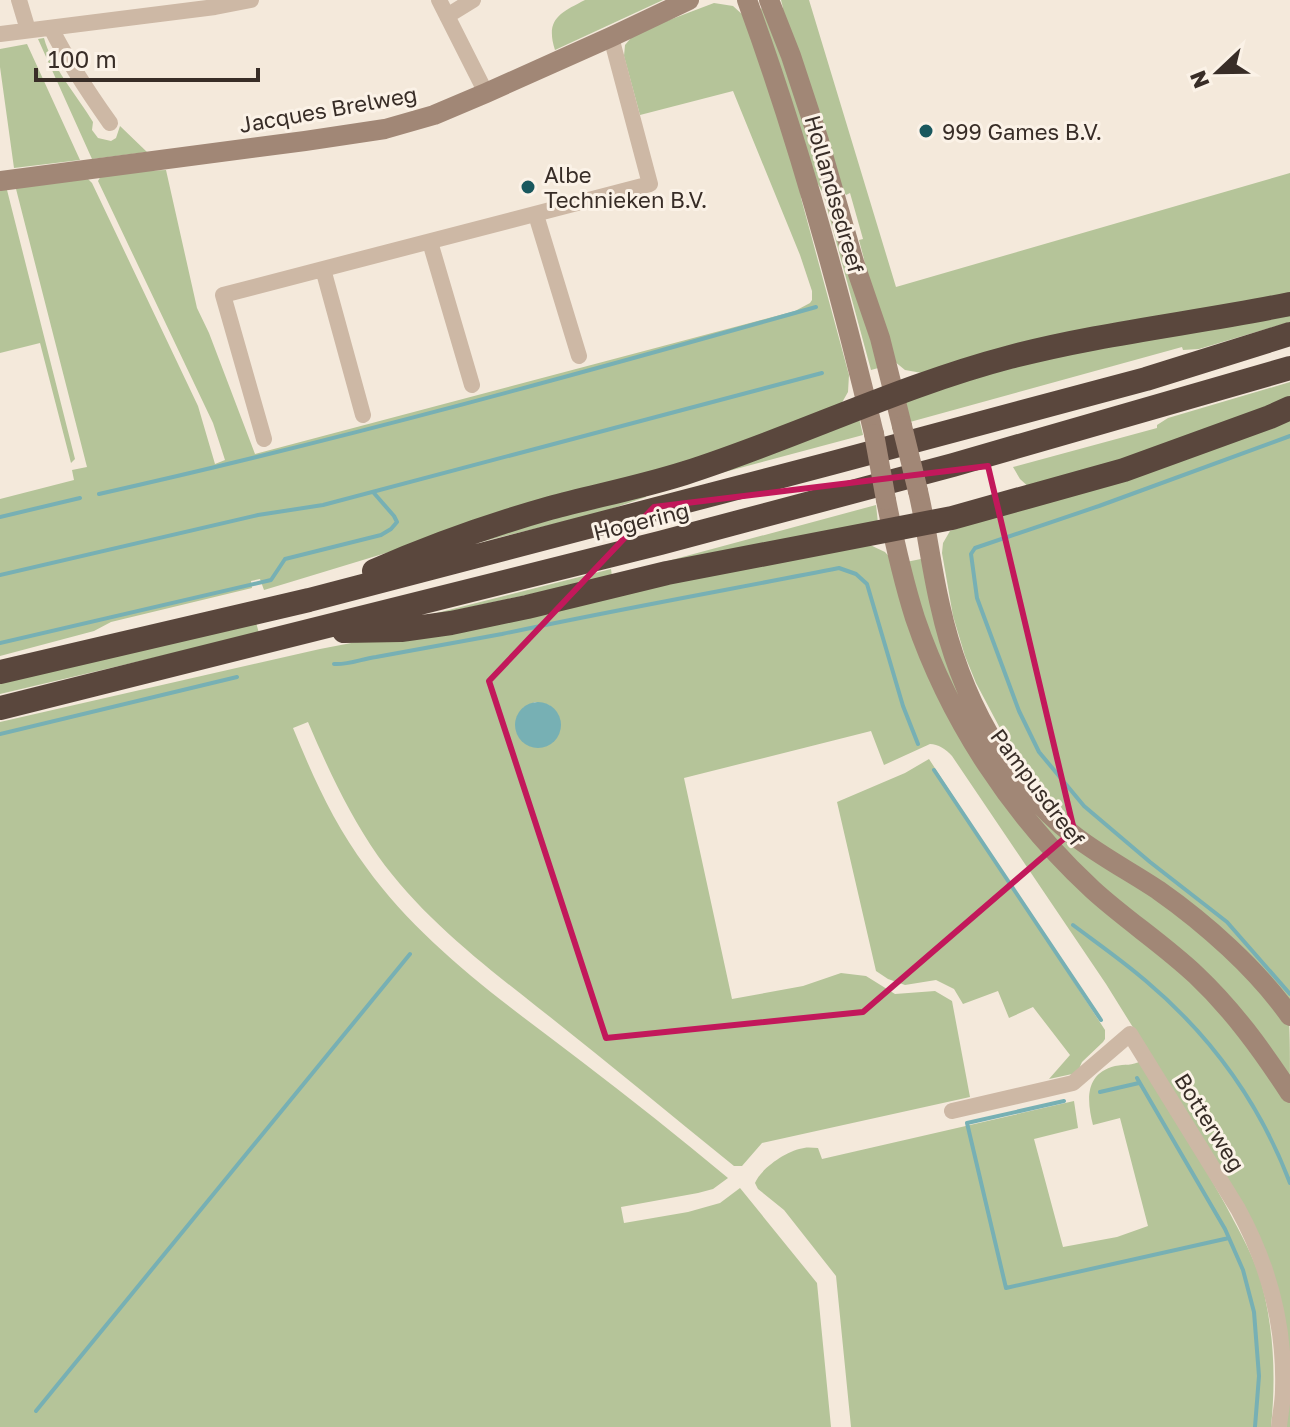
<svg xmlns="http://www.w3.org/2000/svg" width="1290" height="1427" viewBox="0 0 1290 1427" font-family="'Golos Text',sans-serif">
<rect width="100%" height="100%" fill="#f4e9db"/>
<path fill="#b5c499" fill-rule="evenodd" d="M 585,0 L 663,0 L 555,50 C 545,19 560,13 585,0 Z
M 781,0 L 809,0 L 896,287 L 1290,173 L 1290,301 L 922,373 L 905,370 L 894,361 L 867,284 L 864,259 L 859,240 L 863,239 L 850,193 L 846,195 L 837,181 L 781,10 L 783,8 Z
M 714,3 L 733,6 L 744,16 L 799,174 L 801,198 L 849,375 L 848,392 L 840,406 L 793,429 L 284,584 L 264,590 L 260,579 L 251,581 L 252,588 L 111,622 L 94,631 L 0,656 L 0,499 L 74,480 L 72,470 L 87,467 L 15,185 L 88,179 L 92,183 L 198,406 L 215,464 L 225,460 L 213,423 L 98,181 L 102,174 L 105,173 L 166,170 L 197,308 L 209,333 L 255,454 L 795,311 L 810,303 L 812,300 L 812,291 L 800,255 L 733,91 L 640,115 L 624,56 L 625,45 L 635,33 Z
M 763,8 L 796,97 L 882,367 L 871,370 L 823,193 L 806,163 L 756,10 Z
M 44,38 C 51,66 78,97 93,122 L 92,130 L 98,138 L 111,141 L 116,138 L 120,126 L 147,152 L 92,159 L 38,39 Z
M 27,44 L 80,160 L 14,168 L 0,67 L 0,49 Z
M 6,186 L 75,459 L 71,463 L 40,343 L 0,353 L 0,187 Z
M 1290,311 L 1290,322 L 1199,349 L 1183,350 L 1182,347 L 910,422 L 901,398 L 1055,356 Z
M 1290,382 L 1290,402 L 1032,490 L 1020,479 L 1013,467 L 1157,428 L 1157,425 L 1168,418 Z
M 1290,413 L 1290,1008 L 1071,828 L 1020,766 L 976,683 L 965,656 L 953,616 L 942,553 L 943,543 L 950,531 Z
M 858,414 L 863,435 L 646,493 L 646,497 L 599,513 L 428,555 Z
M 876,505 L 878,523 L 703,557 L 401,622 L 611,569 L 612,576 Z
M 868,544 L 885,552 L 893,561 L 992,780 L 1197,983 L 1284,1092 L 1290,1103 L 1290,1427 L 1283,1427 L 1275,1291 L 1162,1074 L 1106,984 L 952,756 C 946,749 938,744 930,744 L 884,765 L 871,731 L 684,778 L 732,999 L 803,986 L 841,973 L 866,976 L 895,994 L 935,991 L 952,1001 L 970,1097 L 762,1143 L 742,1166 L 734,1166 C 668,1113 603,1058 536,1006 C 479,961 421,916 378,856 C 349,814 328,769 308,722 L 293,728 C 313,777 334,824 366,867 C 423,946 505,1003 581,1061 C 631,1099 680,1138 728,1178 L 713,1189 L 698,1193 L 621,1207 L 624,1223 L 688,1212 L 720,1203 L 740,1188 L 817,1283 L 831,1427 L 0,1427 L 0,722 L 320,649 ZM 535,702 L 549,705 L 556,712 C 558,733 559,749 531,746 L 523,708 Z
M 926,558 C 941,645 966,734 1028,800 C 1043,816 1060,831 1077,845 C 1103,864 1132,879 1159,898 C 1192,921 1221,948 1249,977 C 1261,989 1281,1008 1289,1023 C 1290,1033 1290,1071 1290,1083 C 1265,1044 1238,1007 1203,975 C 1165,939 1121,910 1083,873 C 1008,801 949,708 917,609 C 912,594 909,578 906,562 Z
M 255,619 L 259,633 L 0,694 L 0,682 Z
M 929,759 L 1105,1030 L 1105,1039 L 1103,1042 L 1082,1062 L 1077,1073 L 1049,1079 L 1070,1055 L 1033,1007 L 1009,1018 L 998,991 L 963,1004 L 954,989 L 936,980 L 905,985 L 888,979 L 876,971 L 837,802 L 905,773 Z
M 1141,1061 C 1169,1108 1198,1155 1225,1204 C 1238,1229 1253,1254 1261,1281 C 1274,1329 1276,1378 1271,1427 L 851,1427 L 836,1276 L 784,1210 L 758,1189 L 755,1183 C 761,1168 788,1150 804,1148 C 809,1147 813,1148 818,1148 L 822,1159 L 1074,1101 L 1078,1128 L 1034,1139 L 1063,1247 L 1117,1237 L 1148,1226 L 1120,1118 L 1093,1125 C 1087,1101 1084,1074 1115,1066 C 1125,1064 1132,1066 1141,1061 Z"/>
<path fill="#77b0b4" d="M515 725a23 23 0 1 1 46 0a23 23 0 1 1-46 0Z"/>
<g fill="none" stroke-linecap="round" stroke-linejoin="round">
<path stroke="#77b0b4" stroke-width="4" d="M 1290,436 L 1099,506 L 975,548 L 971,554 L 977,598 L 1019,711 L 1039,752 L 1084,806 L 1150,862 L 1227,922 L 1290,994
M 99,494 C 340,440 579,374 816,307
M 0,517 L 80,498
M 0,575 L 258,515 L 323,505 L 822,373
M 0,643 L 271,580 L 285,559 L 381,535 L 391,529 L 397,522 L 394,516 L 373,492
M 334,664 C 349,665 361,659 376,657 C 418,649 460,642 502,634 C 614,610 727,590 839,568 L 856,574 L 867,584 L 903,706 L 918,744
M 0,734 L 237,677
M 934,770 L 1101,1020
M 1073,925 C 1097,943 1123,961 1146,981 C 1210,1035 1260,1104 1290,1183
M 1137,1078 L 1225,1229 L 1243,1270 L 1254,1312 L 1259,1376 L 1255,1427
M 1100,1092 L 1139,1083
M 1064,1101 L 967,1123 L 1006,1288 L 1229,1238
M 36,1411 L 410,954"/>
<path stroke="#cdb8a5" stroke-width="16" d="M 19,0 L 28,30
M 439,0 L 486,93
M 447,16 L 473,0
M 51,28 C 68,62 88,92 110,123
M 0,34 L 215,7 L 251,0
M 536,215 L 579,356
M 430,242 L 472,385
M 323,269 L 363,415
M 264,439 L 223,295 L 650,184 L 611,37
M 952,1111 L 1073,1083 L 1130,1034 L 1238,1209 C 1268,1264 1285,1326 1283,1390 C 1283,1402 1280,1415 1279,1427"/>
<path stroke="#a18776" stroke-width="20" d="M 747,0 C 799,142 839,287 874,434
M 769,0 L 791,56 L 819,141 L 854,262 L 880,338 L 902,426
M 0,181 L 305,141 L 385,129 L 434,115 L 486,93 L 611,37 L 689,0
M 918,491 C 927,529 931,567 940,605 C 959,692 1004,782 1076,837 C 1102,857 1131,872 1158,890 C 1205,923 1257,969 1290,1016
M 886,500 C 894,540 903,580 915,618 C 950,721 1013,816 1093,890 C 1126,920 1163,944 1196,975 C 1233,1010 1262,1050 1290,1093"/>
<path stroke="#5a473d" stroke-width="24" d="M 374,571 C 431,546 490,525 550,508 C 595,496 641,487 685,473 C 795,438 899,386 1010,357 C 1102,333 1197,323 1290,304
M 344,631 L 401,630 L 451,623 L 527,607 L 667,573 L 952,518 L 1124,470 L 1270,417 L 1290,408
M 0,672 L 309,600 L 832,463 L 1146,379 L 1290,334
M 0,708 L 660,543 L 953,465 L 1290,368"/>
<path stroke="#a18776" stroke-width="20" d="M 902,426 L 918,491
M 874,434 L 886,500"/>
</g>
<path fill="none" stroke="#c2185b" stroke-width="6" stroke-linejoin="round" d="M 988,466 L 1074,830 L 863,1012 L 606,1038 L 489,681 L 654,507 Z"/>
<g fill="#19585e" stroke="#fbf2e7" stroke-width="3">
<circle cx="926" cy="131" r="8"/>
<circle cx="528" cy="187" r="8"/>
</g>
<g text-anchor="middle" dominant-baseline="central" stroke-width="6" stroke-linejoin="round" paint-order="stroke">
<g font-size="22" fill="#382d27" stroke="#fbf2e7">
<text transform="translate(328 109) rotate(-10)">Jacques Brelweg</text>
<text transform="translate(835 194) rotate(74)">Hollandsedreef</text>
<text transform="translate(641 521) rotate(-14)">Hogering</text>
<text transform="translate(1038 787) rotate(53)">Pampusdreef</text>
<text transform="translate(1210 1122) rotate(58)">Botterweg</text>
</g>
<g font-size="22" fill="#382d27" stroke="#fbf2e7" text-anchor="start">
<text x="942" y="131">999 Games B.V.</text>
<text x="544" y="174">Albe<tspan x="544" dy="25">Technieken B.V.</tspan></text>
</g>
</g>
<g transform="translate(1218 72) rotate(248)" stroke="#fbf2e7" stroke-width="6" paint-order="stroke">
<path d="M0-6L14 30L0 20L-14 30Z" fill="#382d27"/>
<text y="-12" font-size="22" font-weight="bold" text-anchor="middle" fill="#382d27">N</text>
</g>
<path d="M36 68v12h222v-12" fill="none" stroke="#382d27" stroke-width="4"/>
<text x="48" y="68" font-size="24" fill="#382d27" stroke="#fbf2e7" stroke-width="6" paint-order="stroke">100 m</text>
</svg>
